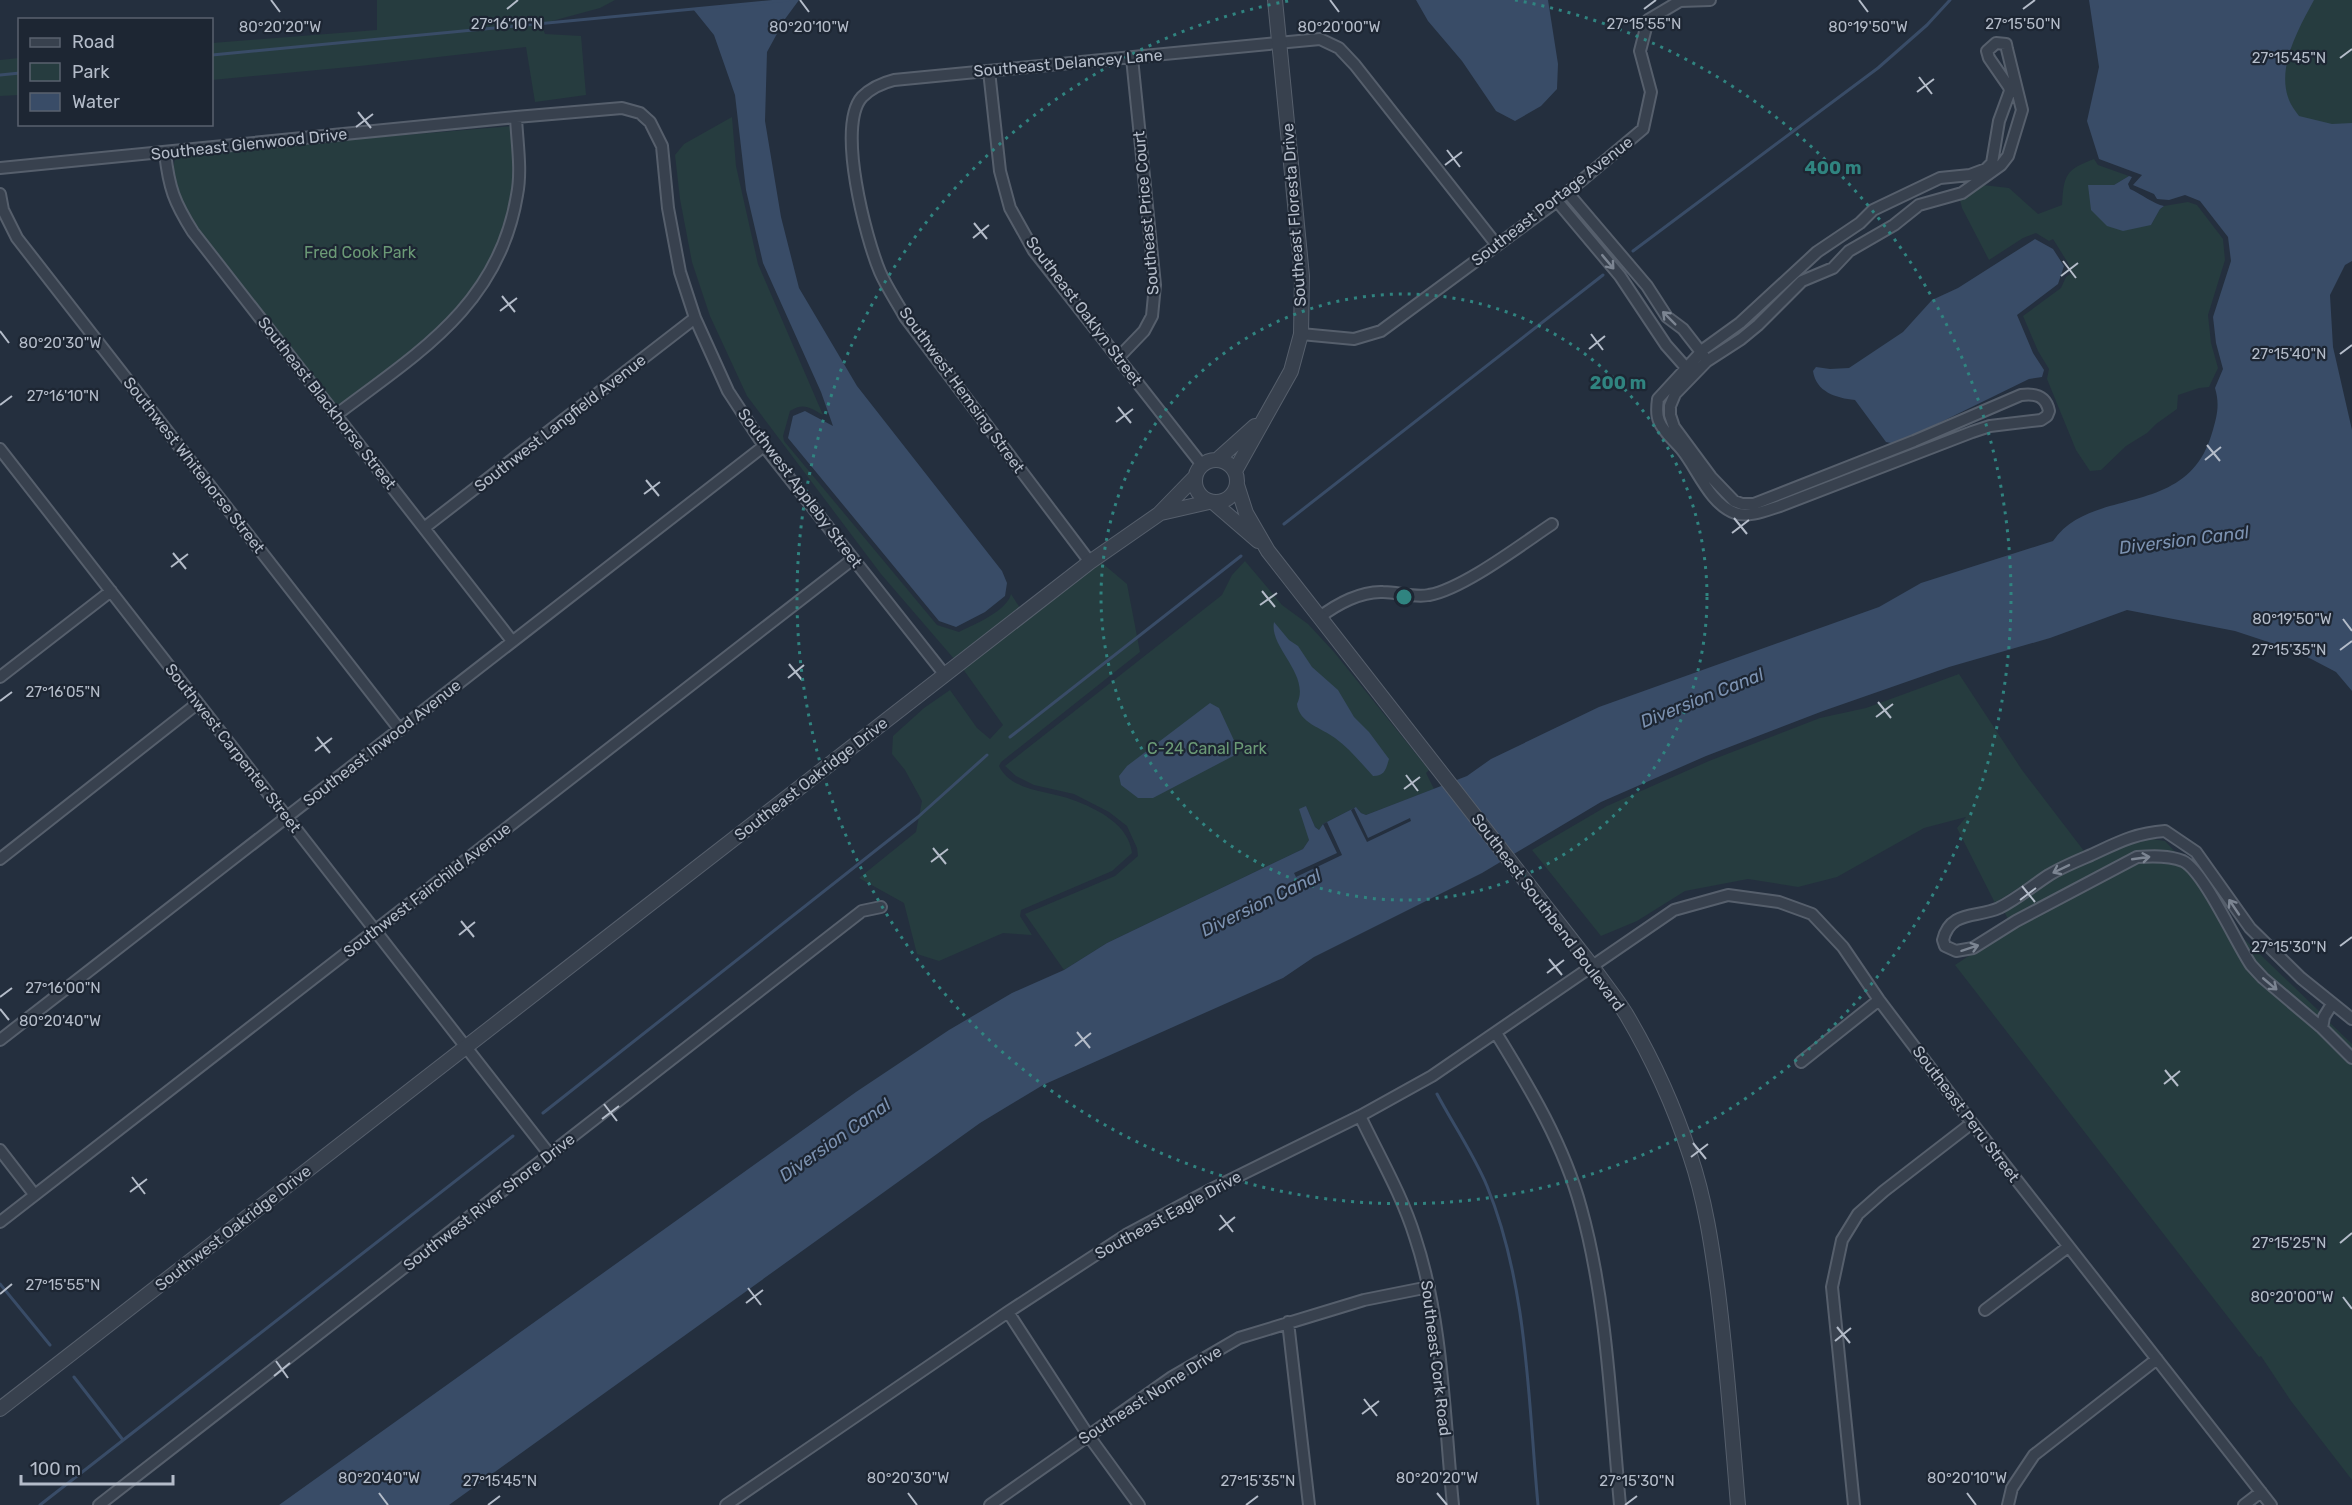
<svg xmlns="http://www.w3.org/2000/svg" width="2352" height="1505" viewBox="0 0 2352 1505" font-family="Rubik,sans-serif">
<rect width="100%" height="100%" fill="#242f3e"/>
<path fill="#263c3f" d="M 377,0 L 615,0 L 600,8 L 541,24 L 545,34 L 581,36 L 586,95 L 535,102 L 526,47 L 360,66 L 212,80 L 212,43 L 377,30 Z
M 2290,0 L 2352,0 L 2352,148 L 2301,154 L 2260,64 Z
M 19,58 L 19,95 L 0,96 L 0,60 Z
M 732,117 L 736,166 L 758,264 L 823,415 C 810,408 804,402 790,411 L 783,436 L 784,441 L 937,625 L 959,632 C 973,625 1007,611 1011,594 L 1020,608 L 955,660 L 881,574 L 747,396 L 710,316 L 692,262 L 680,199 L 675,155 L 684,144 Z
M 513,126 L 513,196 L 503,238 L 473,291 L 435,335 L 337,411 L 200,231 C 188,209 168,186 175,159 L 201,152 Z
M 2094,159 L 2098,165 L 2129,176 L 2114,185 L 2151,225 L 2160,209 L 2164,206 L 2188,202 L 2197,205 L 2223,239 L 2225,260 L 2208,315 L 2211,343 L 2218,368 L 2209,387 L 2199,388 L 2178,395 L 2177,409 L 2156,424 L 2147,433 L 2126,446 L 2101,470 L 2090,471 L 2076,450 L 2047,379 L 2049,369 L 2038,351 L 2023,316 L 2061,288 L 2066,277 L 2072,273 L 2068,263 L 2053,239 L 2049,241 L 2036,233 L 2023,238 L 1989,260 L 1962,208 L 1960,200 L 1983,185 L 2009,188 L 2038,214 L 2062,205 C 2064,175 2065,170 2094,159 Z
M 1245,561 L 1282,605 L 1308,624 L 1334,652 L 1429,770 L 1426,773 L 1434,789 L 1366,815 L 1361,813 L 1356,807 L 1323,824 L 1319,830 L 1315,827 L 1306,806 L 1309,840 L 1303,849 L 1107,943 L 1064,970 L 1025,914 L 1115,876 L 1138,856 L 1137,848 L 1127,826 L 1109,812 L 1074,794 L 1034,785 L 1016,776 L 1005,766 L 1222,595 L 1232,575 Z
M 1102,563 L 1127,584 L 1140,652 L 1001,762 L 999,766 C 1011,792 1051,791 1073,800 C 1098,809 1129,825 1132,853 L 1112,871 L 1021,910 L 1020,916 L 1032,935 L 1003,933 L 939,961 L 917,954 L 904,903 L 859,878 L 916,832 L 922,801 L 905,770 L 892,754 L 893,736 L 924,708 L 950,690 L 977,728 L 990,739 L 1003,725 L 963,669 L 1091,569 Z
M 1959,674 L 2022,770 L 2084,851 L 2048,869 L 1995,903 L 1957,828 L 1966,817 L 1924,828 L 1837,877 L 1798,887 L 1748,879 L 1685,891 L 1637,921 L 1601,936 L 1532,850 L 1607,806 L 1709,761 L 1820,718 L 1866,708 Z
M 2146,838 L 2165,841 L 2178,855 L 2174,861 L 2182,868 L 2185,865 L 2241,936 L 2320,1012 L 2316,1032 L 2327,1035 L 2329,1022 L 2352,1044 L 2352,1480 L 2291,1401 L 2261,1356 L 2259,1357 L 1955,965 L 2002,934 L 2013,930 L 2004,911 L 2054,878 L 2130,843 Z"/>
<path fill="#394c67" d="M 788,0 L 799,0 L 785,19 L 767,52 L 765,121 L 781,217 L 799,288 L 857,386 L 1002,571 L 1007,583 L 1005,596 L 985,612 L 956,627 L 939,621 L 788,438 L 793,416 L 805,411 L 833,426 L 821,392 L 763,263 L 746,190 L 735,95 L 714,35 L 693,9 Z
M 1416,0 L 1548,0 L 1558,64 L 1557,89 L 1541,106 L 1515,121 L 1496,111 L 1462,61 L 1428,21 Z
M 2089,0 L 2314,0 C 2299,28 2276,67 2289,100 C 2291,105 2295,111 2299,116 L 2332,124 L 2352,123 L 2352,261 L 2345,265 L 2330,295 L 2333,347 L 2352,430 L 2352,691 L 2336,672 L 2296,651 L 2235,631 L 2127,610 L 2050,638 L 1949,667 L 1823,711 L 1706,756 L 1601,802 L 1482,873 L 1314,957 L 1283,978 L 1043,1085 L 980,1123 L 449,1505 L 279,1505 L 856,1092 L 949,1030 L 1012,993 L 1064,970 L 1107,943 L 1303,849 L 1309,840 L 1299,809 L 1306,806 L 1315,827 L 1319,830 L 1323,824 L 1356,807 L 1361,813 L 1366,815 L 1467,776 L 1491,759 L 1599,707 L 1879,607 L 1921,583 L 2053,541 C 2091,485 2187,520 2212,433 C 2217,416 2220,405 2215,388 L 2223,369 L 2216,343 L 2213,317 L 2231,261 L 2228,237 L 2200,201 L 2185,195 L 2169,200 L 2157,199 L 2154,194 L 2133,185 L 2142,175 L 2099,159 L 2087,121 L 2099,67 Z
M 2129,176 L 2132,177 L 2128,184 L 2130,189 C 2141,194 2154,204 2164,206 L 2160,209 L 2151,225 L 2123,231 L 2107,226 L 2091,210 L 2088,185 L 2114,185 Z
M 2035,239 L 2053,249 L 2064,266 L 2058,284 L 2017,315 L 2033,353 L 2044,370 L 2042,377 L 2029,379 L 1896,444 L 1886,442 L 1855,400 C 1836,398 1816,392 1813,371 L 1816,367 L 1830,369 L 1849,368 L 1903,332 L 1932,300 L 1958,288 Z
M 1274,622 L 1289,640 L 1298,646 L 1312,667 L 1338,690 L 1354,717 L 1369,732 L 1389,759 C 1386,769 1385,776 1373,776 C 1361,763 1349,748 1335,738 C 1322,728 1299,723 1297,704 C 1311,674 1269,648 1274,622 Z
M 1210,703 L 1219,708 L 1238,749 L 1237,754 L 1153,798 L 1138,798 L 1121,785 L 1119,776 L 1127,766 Z"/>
<path fill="#242f3e" d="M 1354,808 L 1368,838 L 1410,818 L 1411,821 L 1367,842 L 1351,810 Z
M 1327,822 L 1342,855 L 1296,877 L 1294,873 L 1337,853 L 1323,824 Z"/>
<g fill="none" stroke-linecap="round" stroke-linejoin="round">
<path stroke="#394c67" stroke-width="3" d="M 212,55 L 788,0
M 0,75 L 20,73
M 1633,251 L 1878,68 L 1927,25 L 1950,0
M 1284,524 L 1603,275
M 1010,737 L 1241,556
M 1437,1094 C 1453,1124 1474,1155 1487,1186 C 1528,1287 1528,1399 1538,1505
M 543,1113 L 918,817 L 987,755
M 0,1284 L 50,1345
M 74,1377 L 123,1440
M 40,1505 L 513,1136"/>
<defs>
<path id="minor" d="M 1996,43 L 2006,44 L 2007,49 L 2022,110 L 2008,156 L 2001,165 L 1962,193 L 1919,205 L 1894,225 L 1849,251 L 1833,268 L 1802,281 L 1758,325 L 1741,339 L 1707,361 L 1675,394 L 1670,406 L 1670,415 L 1674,427 L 1711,477 L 1734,501 L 1742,504 L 1754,504 L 1914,441 L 2021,395 C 2036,393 2046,396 2049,411 L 2047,416 L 2041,420 L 1990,426 L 1972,432 L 1780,506 C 1767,510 1749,518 1735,513 C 1710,504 1698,470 1682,450 C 1675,441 1663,432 1659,421 C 1656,414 1657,406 1658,399 L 1704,349 L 1740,323 L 1817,252 L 1860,223 L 1873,210 L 1940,178 L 1970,175 L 1986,169 L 1992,163 L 1999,121 L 2010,91 L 2009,87 L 1989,58 L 1987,51 Z
M 989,71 L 1000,171 L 1010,208 L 1034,251 L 1202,465
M 165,153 C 169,188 174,202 193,232 L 512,641
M 0,168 L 516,117 L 622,108 L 640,113 L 650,122 L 662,146 L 668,208 L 680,272 L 695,318 L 728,391 L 764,446 L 945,675
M 1567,192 L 1647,286 L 1667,317 L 1683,329 L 1704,356
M 0,194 L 3,210 L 17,238 L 400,730
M 1557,201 L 1620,276 L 1666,345 L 1689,371
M 1301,334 L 1354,339 L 1381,331 L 1557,201 L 1643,129 L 1651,92 L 1640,51 L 1648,20 L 1680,1 L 1710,0
M 1119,357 L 1144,331 L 1152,316 L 1155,285 L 1132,58
M 336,415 C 418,353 499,305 517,195 C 522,170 517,142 516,117
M 0,449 L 550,1155
M 424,528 L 695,318
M 1090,562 L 905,317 C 897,302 887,288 880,272 C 866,239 836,126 862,97 C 871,88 882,83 894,80 L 1320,39 L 1339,48 L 1355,65 L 1496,244
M 1320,617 C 1337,604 1361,591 1383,592 C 1398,592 1414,598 1429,595 C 1463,589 1522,544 1552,524
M 0,677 L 111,591
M 0,859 L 198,703
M 2352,1019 L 2301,978 L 2250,928 L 2196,852 L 2165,831 C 2135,833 2117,843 2091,855 C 2077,861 2062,867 2049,875 C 2032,886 2017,899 1999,908 C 1977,918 1950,910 1943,940 L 1945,946 L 1956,951 L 1973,948 L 2016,921 L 2137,857 C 2151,856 2169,855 2183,861 C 2204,871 2236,943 2251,965 L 2263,978 L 2322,1028 L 2352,1058
M 2322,1028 L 2324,1017 L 2332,1004
M 1496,1033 C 1530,1088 1564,1145 1581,1208 C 1607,1301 1611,1409 1620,1505
M 0,1040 L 764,446
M 1801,1062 L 1879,1000
M 1360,1116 C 1379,1156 1402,1195 1415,1237 C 1443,1321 1444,1417 1453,1505
M 0,1150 L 34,1194
M 0,1222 L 853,559
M 1985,1310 L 2068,1247
M 1008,1312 L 1088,1435 L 1139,1505
M 1288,1322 L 1309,1505
M 99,1505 L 862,911 L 881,907
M 726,1505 L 1008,1312 L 1126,1235 L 1212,1189 L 1360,1116 L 1432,1076 L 1674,910 L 1728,895 L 1779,902 L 1812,914 L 1843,947 L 1879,1000 L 1972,1123 L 2271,1505
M 990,1505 L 1172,1377 L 1239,1338 L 1364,1300 L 1429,1287
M 1854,1505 L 1832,1287 L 1842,1240 L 1858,1214 L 1884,1191 L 1972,1123
M 2008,1505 L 2012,1488 L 2034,1455 L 2157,1359
M 2244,1505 L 2261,1492"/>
<path id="tertiary" d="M1195 481a21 21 0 1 1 42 0a21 21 0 1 1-42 0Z
M 1217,460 L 1255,426
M 1235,471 L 1291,371 L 1301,334 L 1302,276 L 1275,0
M 1237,485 L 1246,513 L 1268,551 L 1592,966 C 1603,982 1616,998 1626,1014 C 1652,1058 1674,1106 1690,1155 C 1705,1199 1712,1246 1718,1292 C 1727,1363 1732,1434 1738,1505
M 1214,503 L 1258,541
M 1161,513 L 1209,502
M 0,1409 L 1090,562 L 1159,514 L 1195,477"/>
</defs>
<use href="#minor" stroke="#565f6c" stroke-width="14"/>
<use href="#tertiary" stroke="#565f6c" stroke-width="16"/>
<use href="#minor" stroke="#38414e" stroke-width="10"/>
<use href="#tertiary" stroke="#38414e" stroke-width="14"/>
</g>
<defs><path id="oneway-shaft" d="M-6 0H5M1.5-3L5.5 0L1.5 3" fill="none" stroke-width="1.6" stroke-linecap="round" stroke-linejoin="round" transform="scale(1.5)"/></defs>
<g stroke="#7c8592">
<use href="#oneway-shaft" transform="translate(1608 262) rotate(50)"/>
<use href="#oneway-shaft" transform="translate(1669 318) rotate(-135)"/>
<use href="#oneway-shaft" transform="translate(2141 858) rotate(-8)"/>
<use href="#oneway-shaft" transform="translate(2061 869) rotate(154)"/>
<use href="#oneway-shaft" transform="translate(2234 907) rotate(-124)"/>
<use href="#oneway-shaft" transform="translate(1970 948) rotate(-18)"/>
<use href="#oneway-shaft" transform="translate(2270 984) rotate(40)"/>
</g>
<path fill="none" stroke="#b4bcc9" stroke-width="2" d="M 271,0 L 280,12M 800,0 L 809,12M 1330,0 L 1339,12M 1859,0 L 1868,12M 507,9 L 518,0M 1644,9 L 1656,0M 2023,9 L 2035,0M 2340,58 L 2352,49M 1919,77 L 1932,94M 1917,92 L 1934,79M 358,112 L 371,128M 356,127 L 373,114M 1447,150 L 1460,167M 1445,165 L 1462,152M 974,223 L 987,239M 973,238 L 989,225M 2063,261 L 2076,278M 2061,276 L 2078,263M 502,296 L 515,312M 500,311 L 517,298M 0,331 L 9,343M 1591,334 L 1603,350M 1589,349 L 1605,336M 2340,354 L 2352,345M 0,405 L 12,396M 1118,407 L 1131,423M 1116,422 L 1133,409M 2207,445 L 2220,461M 2205,460 L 2221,447M 646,480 L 659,496M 644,494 L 660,482M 1734,518 L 1747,534M 1732,533 L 1749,520M 173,553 L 186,569M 171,567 L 188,554M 1262,591 L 1275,607M 1260,605 L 1277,593M 2343,619 L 2352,631M 2340,650 L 2352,641M 789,664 L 802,680M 788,678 L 804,665M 0,701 L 12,692M 1878,702 L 1891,718M 1876,717 L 1893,704M 317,737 L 330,753M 315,751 L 332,738M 1406,775 L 1418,791M 1404,789 L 1420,777M 933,848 L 946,864M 931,862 L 948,849M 2022,886 L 2035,902M 2020,900 L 2036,888M 461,921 L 474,937M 459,935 L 475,922M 2340,946 L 2352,937M 1549,959 L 1562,975M 1547,973 L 1564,960M 0,997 L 12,988M 0,1009 L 9,1020M 1077,1032 L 1090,1048M 1075,1046 L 1091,1033M 2165,1070 L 2178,1086M 2164,1084 L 2180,1071M 604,1104 L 617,1121M 602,1119 L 619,1106M 1693,1143 L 1706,1159M 1691,1157 L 1708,1144M 132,1177 L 145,1194M 130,1192 L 147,1179M 1220,1215 L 1233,1232M 1219,1230 L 1235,1217M 2340,1243 L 2352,1233M 748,1288 L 761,1305M 0,1294 L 12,1284M 2343,1297 L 2352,1309M 746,1303 L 763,1290M 1837,1327 L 1850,1343M 1835,1341 L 1851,1328M 276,1361 L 288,1378M 274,1376 L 290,1363M 1364,1399 L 1377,1416M 1362,1414 L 1379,1401M 379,1493 L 388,1505M 908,1493 L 917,1505M 1437,1493 L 1447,1505M 1967,1493 L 1976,1505M 488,1505 L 500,1496M 1246,1505 L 1258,1496M 1625,1505 L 1637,1496"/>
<g fill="none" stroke="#308480" stroke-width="3" stroke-dasharray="3 6">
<circle cx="1404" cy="597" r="303"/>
<path d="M1515 0A607 607 0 1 1 1293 0"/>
</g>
<g text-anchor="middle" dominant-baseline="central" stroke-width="4.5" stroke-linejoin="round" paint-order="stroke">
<g font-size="16" fill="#b4bcc9" stroke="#1d2633">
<text transform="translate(1068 63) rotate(-5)">Southeast Delancey Lane</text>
<text transform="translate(249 144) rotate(-6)">Southeast Glenwood Drive</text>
<text transform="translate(1552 201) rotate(-38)">Southeast Portage Avenue</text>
<text transform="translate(1146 213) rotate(-95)">Southeast Price Court</text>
<text transform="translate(1294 215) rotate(-94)">Southeast Floresta Drive</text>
<text transform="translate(1084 311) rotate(53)">Southeast Oaklyn Street</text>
<text transform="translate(962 390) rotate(54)">Southwest Hemsing Street</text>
<text transform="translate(327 403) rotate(52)">Southeast Blackhorse Street</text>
<text transform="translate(560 423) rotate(-38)">Southwest Langfield Avenue</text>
<text transform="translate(194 465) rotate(52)">Southwest Whitehorse Street</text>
<text transform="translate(800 488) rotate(53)">Southwest Appleby Street</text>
<text transform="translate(382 743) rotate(-38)">Southeast Inwood Avenue</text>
<text transform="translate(233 748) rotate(52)">Southwest Carpenter Street</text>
<text transform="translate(811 779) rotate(-38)">Southeast Oakridge Drive</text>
<text transform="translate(427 890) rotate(-38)">Southwest Fairchild Avenue</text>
<text transform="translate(1548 912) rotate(53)">Southeast Southbend Boulevard</text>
<text transform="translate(1966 1114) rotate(53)">Southeast Peru Street</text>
<text transform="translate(489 1202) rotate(-38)">Southwest River Shore Drive</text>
<text transform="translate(1168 1215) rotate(-29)">Southeast Eagle Drive</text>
<text transform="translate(233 1228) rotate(-38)">Southwest Oakridge Drive</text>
<text transform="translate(1436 1358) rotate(83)">Southeast Cork Road</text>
<text transform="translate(1150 1395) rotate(-33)">Southeast Nome Drive</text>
</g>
<g font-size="16" fill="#6b9a76" stroke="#1d2633">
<text x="360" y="252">Fred Cook Park</text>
<text x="1207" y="748">C-24 Canal Park</text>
</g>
<g font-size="18" font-style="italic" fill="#7c92b1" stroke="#1d2633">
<text transform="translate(2184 540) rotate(-7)">Diversion Canal</text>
<text transform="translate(1702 698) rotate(-22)">Diversion Canal</text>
<text transform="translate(1261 903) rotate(-26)">Diversion Canal</text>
<text transform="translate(835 1140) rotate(-35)">Diversion Canal</text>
</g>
</g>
<g font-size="15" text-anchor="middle" fill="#b4bcc9" stroke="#1d2633" stroke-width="4.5" stroke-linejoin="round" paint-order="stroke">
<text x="1644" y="29">27°15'55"N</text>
<text x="507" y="29">27°16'10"N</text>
<text x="2023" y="29">27°15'50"N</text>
<text x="280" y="32">80°20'20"W</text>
<text x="809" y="32">80°20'10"W</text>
<text x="1339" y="32">80°20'00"W</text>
<text x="1868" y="32">80°19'50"W</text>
<text x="2289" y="63">27°15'45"N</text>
<text x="60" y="348">80°20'30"W</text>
<text x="2289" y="359">27°15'40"N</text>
<text x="63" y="401">27°16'10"N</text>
<text x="2292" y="624">80°19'50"W</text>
<text x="2289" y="655">27°15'35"N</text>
<text x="63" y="697">27°16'05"N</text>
<text x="2289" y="952">27°15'30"N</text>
<text x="63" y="993">27°16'00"N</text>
<text x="60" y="1026">80°20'40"W</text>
<text x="2289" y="1248">27°15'25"N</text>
<text x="63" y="1290">27°15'55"N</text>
<text x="2292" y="1302">80°20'00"W</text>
<text x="379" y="1483">80°20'40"W</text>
<text x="908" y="1483">80°20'30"W</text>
<text x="1437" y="1483">80°20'20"W</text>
<text x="1967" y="1483">80°20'10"W</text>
<text x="500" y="1486">27°15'45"N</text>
<text x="1258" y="1486">27°15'35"N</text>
<text x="1637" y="1486">27°15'30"N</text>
</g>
<circle cx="1404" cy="597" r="9" fill="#308480" stroke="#1d2633" stroke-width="3"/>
<g font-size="18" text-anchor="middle" font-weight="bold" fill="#308480" stroke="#1d2633" stroke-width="4.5" stroke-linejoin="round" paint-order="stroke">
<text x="1833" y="174">400 m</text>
<text x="1618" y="389">200 m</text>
</g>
<rect x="18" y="18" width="195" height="108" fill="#1d2633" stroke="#59626f" stroke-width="1.5"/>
<rect x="30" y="38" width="30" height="9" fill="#38414e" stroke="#59626f" stroke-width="1.5"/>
<text x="72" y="48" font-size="18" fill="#b4bcc9">Road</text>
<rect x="30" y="63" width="30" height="18" fill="#263c3f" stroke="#59626f" stroke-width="1.5"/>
<text x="72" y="78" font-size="18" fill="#b4bcc9">Park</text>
<rect x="30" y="93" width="30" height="18" fill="#394c67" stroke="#59626f" stroke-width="1.5"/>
<text x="72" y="108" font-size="18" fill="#b4bcc9">Water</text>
<path d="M21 1475v9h152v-9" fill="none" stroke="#b4bcc9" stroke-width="3"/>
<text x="30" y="1475" font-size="18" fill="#b4bcc9" stroke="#1d2633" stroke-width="4.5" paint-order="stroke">100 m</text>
</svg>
